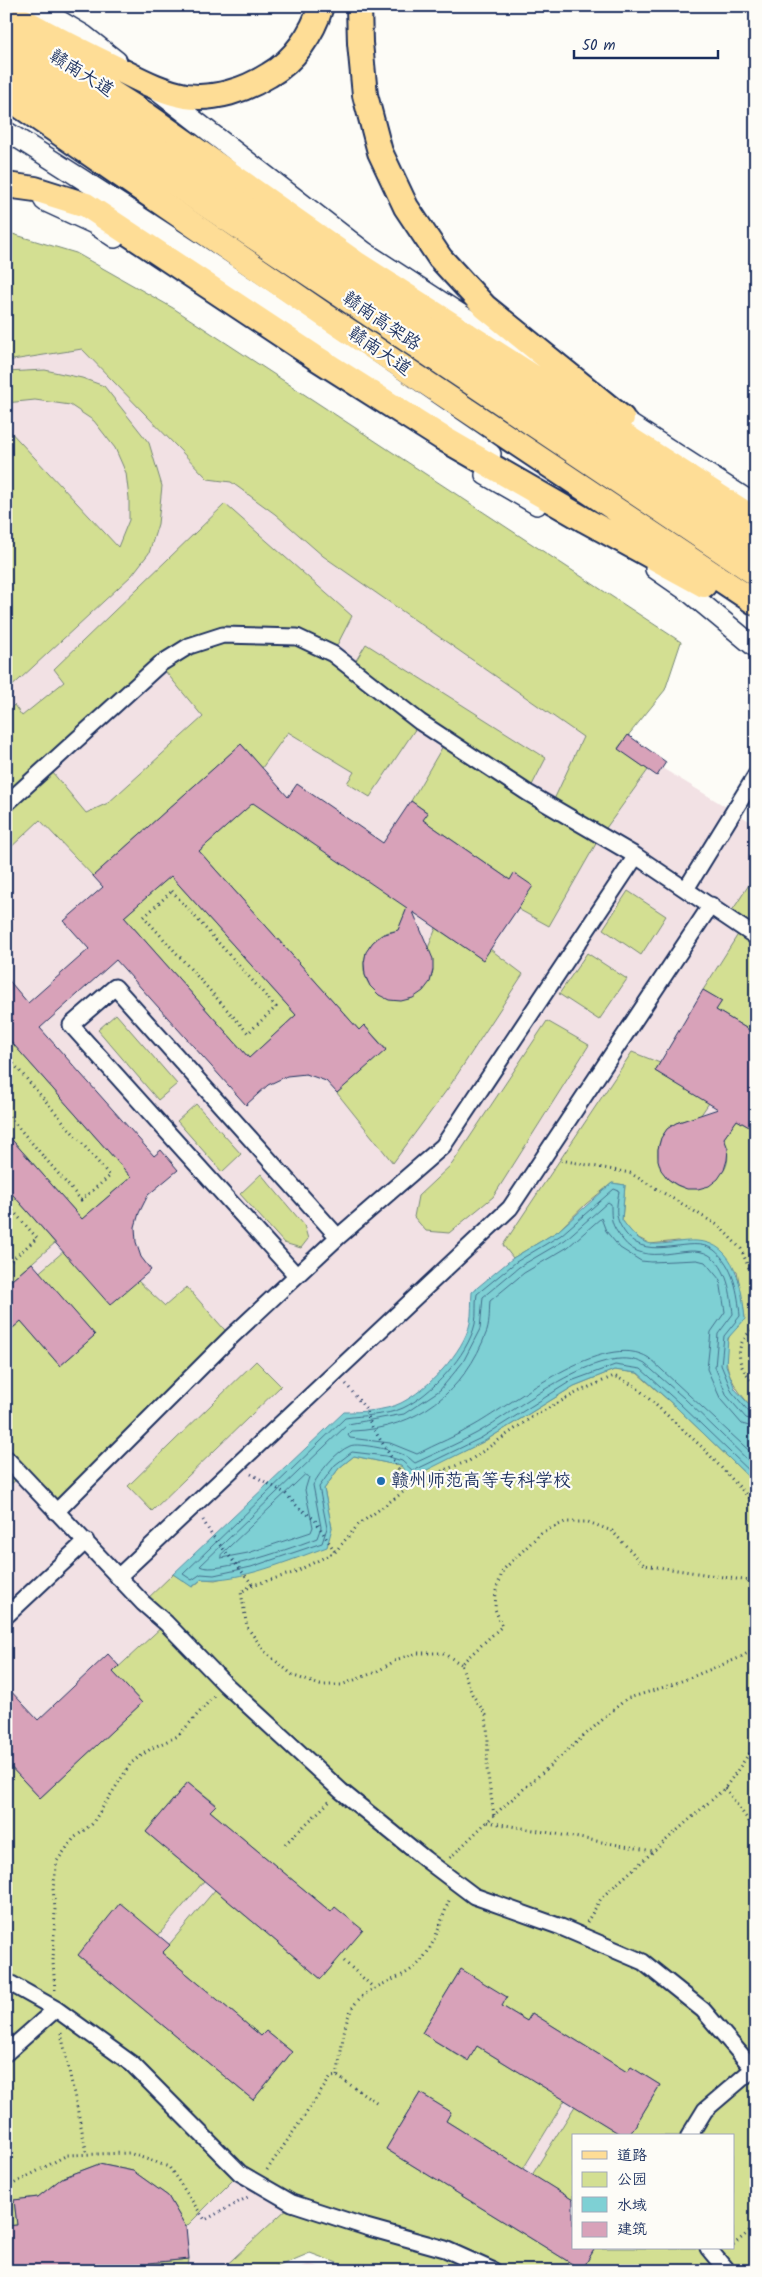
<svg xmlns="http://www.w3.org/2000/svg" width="762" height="2277" viewBox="0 0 762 2277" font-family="Kalam,'LXGW WenKai TC',sans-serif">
<rect width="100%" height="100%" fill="#fdfcf7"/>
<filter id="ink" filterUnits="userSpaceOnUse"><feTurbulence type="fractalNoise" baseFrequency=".02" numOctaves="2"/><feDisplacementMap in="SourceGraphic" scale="10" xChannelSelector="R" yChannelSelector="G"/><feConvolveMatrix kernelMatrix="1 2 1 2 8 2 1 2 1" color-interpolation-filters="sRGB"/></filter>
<g filter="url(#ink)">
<path fill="#f2e1e4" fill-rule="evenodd" d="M 82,348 L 666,762 L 662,768 L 756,825 L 756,2271 L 359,2271 L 310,2253 L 267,2271 L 6,2271 L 6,361 ZM 573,2136 L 733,2136 L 733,2248 L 573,2248 Z
M 309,2264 L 332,2271 L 293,2271 Z"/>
<path fill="#d3df92" stroke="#778778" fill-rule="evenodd" d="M 6,232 L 76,253 L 173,308 L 681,642 L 665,690 L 618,748 L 648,770 L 601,835 L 549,926 L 518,909 L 510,880 L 423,820 L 427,812 L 411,801 L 447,739 L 420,722 L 370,797 L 347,783 L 354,772 L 288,732 L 262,768 L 241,744 L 93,876 L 40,820 L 6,852 L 6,713 L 14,705 L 22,716 L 64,682 L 54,669 L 225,504 L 352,616 L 333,653 L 352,667 L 366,644 L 546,758 L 528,793 L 551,806 L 583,737 L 323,556 L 275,514 L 231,482 L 208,479 L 82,349 L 6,361 ZM 160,665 L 203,717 L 108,803 L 86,813 L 48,767 Z
M 45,370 L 82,378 L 104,386 L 149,443 L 162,486 L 158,524 L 149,553 L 132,575 L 6,692 L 6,427 L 118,547 L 129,520 L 129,498 L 126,473 L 115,448 L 94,421 L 70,405 L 35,400 L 6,403 L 6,372 Z
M 265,792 L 407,908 L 398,931 C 375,930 359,955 365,975 C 367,984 373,989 379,995 L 430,982 C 434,969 433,960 428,948 L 436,928 L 482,959 L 490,949 L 523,974 L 449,1087 L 393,1163 L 337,1093 L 386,1049 L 364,1025 L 359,1030 L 199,851 Z
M 756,874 L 756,1034 L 716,1010 L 721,1001 L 703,990 L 742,928 L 728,917 Z
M 171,876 L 296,1015 L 249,1058 L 124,917 Z
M 628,891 L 666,916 L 641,955 L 603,929 Z
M 587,953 L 627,979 L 599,1020 L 559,994 Z
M 116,1014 L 177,1084 L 158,1100 L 98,1030 Z
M 547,1021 L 589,1045 L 493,1197 L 449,1233 L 426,1231 L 414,1217 L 418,1196 L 452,1164 Z
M 6,1036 L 131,1177 L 82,1219 L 6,1133 Z
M 632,1052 L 660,1063 L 655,1071 L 709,1103 L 698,1119 C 683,1119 669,1123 662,1137 C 651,1156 663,1185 686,1188 C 690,1189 696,1186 700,1184 C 726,1176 733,1165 724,1138 L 737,1120 L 756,1131 L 756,1173 L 749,1182 L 756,1187 L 756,1412 C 737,1391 720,1370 728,1340 C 730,1332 740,1324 745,1318 L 737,1271 L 678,1241 L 650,1244 L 633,1235 L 622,1220 L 625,1185 L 612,1183 L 586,1204 L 558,1231 L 513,1258 L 503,1245 Z
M 196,1104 L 241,1154 L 222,1172 L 177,1121 Z
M 261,1174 L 304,1225 L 308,1239 L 301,1248 L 284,1243 L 240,1194 Z
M 6,1187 L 55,1243 L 6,1285 Z
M 64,1251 L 138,1281 L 165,1306 L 187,1287 L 231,1337 L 56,1512 L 21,1476 L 6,1488 L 6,1334 L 21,1321 L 60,1366 L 95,1335 L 56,1291 L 14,1294 Z
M 256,1361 L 281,1386 L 152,1511 L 128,1486 Z
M 614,1370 L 637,1373 L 676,1407 L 756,1484 L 756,2271 L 359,2271 L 310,2253 L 267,2271 L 220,2271 L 292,2204 L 240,2173 L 186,2227 L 168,2196 L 133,2171 L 99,2164 L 62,2178 L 38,2197 L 14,2200 L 17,2225 L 6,2226 L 6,1762 L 40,1798 L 142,1703 L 113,1672 L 165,1624 L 143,1603 L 173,1574 L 193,1587 L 202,1579 L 215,1580 L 291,1560 L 332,1528 L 324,1489 L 339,1468 L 354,1456 L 401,1466 L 452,1457 L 483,1442 L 574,1386 ZM 188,1782 L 216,1804 L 210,1811 L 331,1912 L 362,1930 L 321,1979 L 215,1890 L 162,1953 L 261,2036 L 266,2031 L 292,2052 L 253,2100 L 78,1955 L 151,1944 L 204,1881 L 146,1832 ZM 461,1969 L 502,2006 L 527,2021 L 532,2013 L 627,2072 L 631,2067 L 660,2085 L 629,2136 L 733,2136 L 733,2248 L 595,2248 L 582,2270 L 386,2149 L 420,2093 L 451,2112 L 446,2121 L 523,2169 L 565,2100 L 477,2046 L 467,2061 L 422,2033 Z
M 575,2106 L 623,2136 L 573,2136 L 573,2200 L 532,2175 Z
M 189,2259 L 187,2271 L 150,2271 L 149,2263 Z"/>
<path fill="#7ed0d4" stroke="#5690a5" d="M 612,1183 L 625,1185 L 622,1220 C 629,1229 638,1242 651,1244 C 666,1245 682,1240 697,1241 C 736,1243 742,1288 745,1319 L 728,1338 L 726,1365 L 735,1389 L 756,1412 L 756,1484 L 676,1407 L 638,1373 L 614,1370 L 574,1386 L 483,1442 L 411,1478 L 401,1466 L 354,1456 L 339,1468 L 324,1489 L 332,1528 L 327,1547 C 290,1560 240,1582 202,1579 L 192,1587 L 173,1574 L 344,1412 C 361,1412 385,1411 401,1403 C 427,1390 464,1352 470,1323 C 472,1313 471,1302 472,1292 L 513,1258 L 558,1231 Z"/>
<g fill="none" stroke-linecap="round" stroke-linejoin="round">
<path stroke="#436f8d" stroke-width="1" d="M 756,1415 L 750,1413 L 732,1392 L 721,1365 L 724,1336 L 740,1316 C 738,1293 734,1266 714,1250 C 691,1233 649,1264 626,1234 C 614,1218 616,1211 619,1191 L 614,1189 L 561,1235 L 516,1262 L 477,1294 C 475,1303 477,1314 475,1324 C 468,1355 431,1395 403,1408 C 386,1416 363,1415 345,1418 L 183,1574 L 192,1580 L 201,1574 L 214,1575 L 251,1567 L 322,1543 L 327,1528 L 319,1487 L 335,1465 L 352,1452 L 386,1456 L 402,1461 L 413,1471 L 481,1438 L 571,1381 L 615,1365 L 641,1369 L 679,1403 L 756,1477
M 756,1421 L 746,1418 L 727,1396 L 715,1367 L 718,1334 L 733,1314 C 731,1295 728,1267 709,1255 C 687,1241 646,1271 622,1239 C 611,1224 611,1221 611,1204 L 608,1202 L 565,1240 L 519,1267 L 483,1297 L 480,1329 L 463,1362 L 440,1390 L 404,1414 L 348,1424 L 200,1566 C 214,1576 298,1546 317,1538 L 321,1527 L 313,1485 C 320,1472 335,1452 350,1446 C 358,1442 398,1451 406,1456 C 410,1458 412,1461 415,1463 C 436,1453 457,1444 477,1433 C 515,1412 601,1339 645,1364 L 684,1398 L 756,1468
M 756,1428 L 742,1424 L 721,1400 L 707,1369 L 711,1332 L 725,1312 L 720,1280 L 705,1262 L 697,1260 L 651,1262 L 641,1261 L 620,1248 L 606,1231 L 601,1218 L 568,1247 L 524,1273 L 490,1301 C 489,1310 490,1321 487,1331 C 465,1391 417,1429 352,1431 L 348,1435 L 350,1438 L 390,1443 L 417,1454 C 436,1444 457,1436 475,1425 C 514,1403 604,1329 649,1358 L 756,1457
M 305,1475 L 309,1477 L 305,1490 L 313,1527 L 311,1532 L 248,1553 L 221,1558 L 221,1555 Z"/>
</g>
<path fill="#d8a2b9" stroke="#1b2f5e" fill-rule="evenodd" d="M 628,735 L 666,762 L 657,776 L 618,749 Z
M 241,744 L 288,797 L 297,784 L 383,843 L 411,801 L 428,813 L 423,820 L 510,880 L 514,873 L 533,886 L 483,960 L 413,912 L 433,959 L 433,970 L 430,982 L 423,991 L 413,998 L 401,1001 L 389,1000 L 379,995 L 370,986 L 365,975 L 364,963 L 366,952 L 373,942 L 382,935 L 398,930 L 407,908 L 253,803 L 199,851 L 359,1030 L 364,1025 L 386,1050 L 337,1093 L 326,1081 L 306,1074 L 287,1076 L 268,1085 L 246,1105 L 116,960 L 40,1028 L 154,1156 L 161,1150 L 178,1170 L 148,1195 L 139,1213 L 135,1227 L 136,1242 L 141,1257 L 151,1270 L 110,1305 L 6,1187 L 6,1133 L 82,1219 L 131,1177 L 6,1036 L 6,977 L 28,1003 L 89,949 L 64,921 L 103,887 L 93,876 ZM 171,876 L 296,1015 L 249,1058 L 124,917 Z
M 703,990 L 722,1001 L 716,1010 L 756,1034 L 756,1131 L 737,1120 L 724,1138 L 728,1149 L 727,1160 L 724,1170 L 718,1179 L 709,1186 L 698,1189 L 687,1189 L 677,1185 L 668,1179 L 661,1170 L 658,1160 L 658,1149 L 661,1138 L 667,1129 L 676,1123 L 718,1109 L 655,1071 Z
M 32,1263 L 95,1335 L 60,1366 L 21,1321 L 6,1334 L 6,1285 Z
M 108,1654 L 119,1666 L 113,1672 L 142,1703 L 40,1798 L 6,1762 L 6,1686 L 38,1720 Z
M 188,1782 L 216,1805 L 210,1811 L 331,1912 L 335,1907 L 363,1930 L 321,1979 L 146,1832 Z
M 120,1903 L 170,1945 L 162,1953 L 261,2036 L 266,2031 L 292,2052 L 253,2100 L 78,1955 Z
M 461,1969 L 507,1997 L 502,2006 L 527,2021 L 532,2013 L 627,2072 L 631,2067 L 660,2085 L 629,2136 L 623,2136 L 477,2046 L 468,2061 L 422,2033 Z
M 420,2093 L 451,2112 L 446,2121 L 573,2200 L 573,2248 L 595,2248 L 582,2270 L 386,2149 Z
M 99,2164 L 133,2171 L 168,2196 L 186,2227 L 189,2259 L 149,2263 L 150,2271 L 6,2271 L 6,2226 L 17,2225 L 14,2200 L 38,2197 L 62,2178 Z"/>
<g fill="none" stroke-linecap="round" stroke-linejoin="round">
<defs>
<path id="minor" d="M 6,804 L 160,664 L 189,646 L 223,635 L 297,637 L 333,654 L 420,722 L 528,793 L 636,856 L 756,937
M 686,889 L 756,775
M 296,1275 L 71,1025 L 115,987 L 338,1237
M 6,1458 L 143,1603 L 166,1623 L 225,1684 L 341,1791 L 425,1859 L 474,1896 L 561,1927 L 643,1962 L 703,2010 L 756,2072
M 56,1512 L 231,1337 L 338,1237 L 443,1146 L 636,856
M 118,1577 L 510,1208 L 711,905
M 6,1616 L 86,1541
M 6,1981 L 56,2009 L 132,2064 L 240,2173 L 292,2203 L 366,2227 L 445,2249 L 494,2271
M 6,2053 L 56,2009
M 689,2136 L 705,2110 L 753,2069
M 708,2248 L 727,2271"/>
<path id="tertiary" d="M 35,6 L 84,35 L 117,61
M 157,91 L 365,252 L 553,374
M 6,131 C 171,234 331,344 491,454
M 44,201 L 94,224 L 115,238
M 610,411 L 756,505
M 485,475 L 537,505
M 655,569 L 691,594 L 756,648"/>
<path id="primary" d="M 359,6 L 360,43 L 365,95 L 380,152 L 406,207 L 440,258 L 485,307 L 622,418
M 17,17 C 51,36 86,54 122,71 C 142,81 163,92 186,96 C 215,100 245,90 269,75 C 294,61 313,33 321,6
M 6,26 L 148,116 L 356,263 L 756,520
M 6,96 L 323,314 L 756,603
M 6,185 L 35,189 L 86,205 L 315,357 L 441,437 L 585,520 L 704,585"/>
<path id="trunk" d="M 6,47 L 367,290 L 756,544
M 6,70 L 756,573"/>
</defs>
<use href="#minor" stroke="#1b2f5e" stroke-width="19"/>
<use href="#tertiary" stroke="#1b2f5e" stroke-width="22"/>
<use href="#primary" stroke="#1b2f5e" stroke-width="28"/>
<use href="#trunk" stroke="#1b2f5e" stroke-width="29"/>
<path stroke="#1b2f5e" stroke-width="3" stroke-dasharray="1 4" stroke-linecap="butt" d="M 172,891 L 276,1007 L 248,1033 L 144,917 Z
M 6,1067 L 12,1062 L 110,1176 L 81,1200 L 6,1113
M 561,1160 L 630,1173 L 719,1226 L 741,1249 L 756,1285
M 6,1203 L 37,1238 L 6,1265
M 756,1328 C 732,1341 736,1370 756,1384
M 346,1384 L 365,1408 L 371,1425 L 410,1487
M 251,1474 L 285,1493 L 297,1506 L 315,1520 L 335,1552
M 203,1520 L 211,1534 L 253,1585
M 461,1664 L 443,1653 L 418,1653 L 398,1659 L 376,1672 L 341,1685 L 320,1685 L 294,1676 L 266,1653 L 247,1627 L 241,1592 L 253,1585 L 293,1573 L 335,1552 L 358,1525 L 410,1487 L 444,1470 L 469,1461 L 532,1417 L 578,1392 L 614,1376 L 635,1386 L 703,1448 L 756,1505
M 725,1788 L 756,1831
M 494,1815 L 487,1769 L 488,1739 L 486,1715 L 472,1694 L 461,1664 L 502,1626 L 495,1609 L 496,1591 L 503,1570 L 541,1533 L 565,1522 L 588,1522 L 612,1531 L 644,1565 L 756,1582
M 488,1822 L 653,1851
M 285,1844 L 330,1801
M 450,1858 L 494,1815 L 626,1699 L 674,1684 L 739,1658 L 756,1648
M 587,1922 L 602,1897 L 725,1788 L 756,1744
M 344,1961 L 374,1988
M 55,1990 L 53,1962 L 55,1909 L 53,1889 L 57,1861 L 74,1838 L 92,1824 L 131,1763 L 152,1748 L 178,1736 L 214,1696
M 61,2033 L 87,2154
M 337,2076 C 341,2058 342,2032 349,2015 C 360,1985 395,1984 416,1966 C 434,1950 441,1920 450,1898
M 267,2170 L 331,2077 L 337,2076 L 379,2104
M 6,2188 L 67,2155 L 129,2153 L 169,2167 L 205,2220 L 248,2197
M 733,2245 L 756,2226"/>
<use href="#minor" stroke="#fdfcf7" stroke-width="15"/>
<use href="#tertiary" stroke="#fdfcf7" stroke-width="19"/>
<use href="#primary" stroke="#fedd96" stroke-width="24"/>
<use href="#trunk" stroke="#fedd96" stroke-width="25"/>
</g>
</g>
<circle fill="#1f6fb2" stroke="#fdfcf7" stroke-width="2" cx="381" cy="1481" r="5"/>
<g text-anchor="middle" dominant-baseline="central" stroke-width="4.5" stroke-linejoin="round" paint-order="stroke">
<g font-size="18" fill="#1b2f5e" stroke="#fdfcf7">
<text transform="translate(81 74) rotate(32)">赣南大道</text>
<text transform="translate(381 322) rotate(34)">赣南高架路</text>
<text transform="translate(379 352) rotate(34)">赣南大道</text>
</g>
<g font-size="18" fill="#1b2f5e" stroke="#fdfcf7" text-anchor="start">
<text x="391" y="1481">赣州师范高等专科学校</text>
</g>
</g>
<rect width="762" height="2277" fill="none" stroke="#fdfcf7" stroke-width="25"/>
<rect x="12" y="12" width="737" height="2252" fill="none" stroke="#1b2f5e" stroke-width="2" filter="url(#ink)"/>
<rect x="572" y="2134" width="162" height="115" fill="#fdfcf7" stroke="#a3aaba"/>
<rect x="582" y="2151" width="25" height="8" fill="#fedd96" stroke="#a3aaba"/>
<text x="617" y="2160" font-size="15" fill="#1b2f5e">道路</text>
<rect x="582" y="2172" width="25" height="15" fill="#d3df92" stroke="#a3aaba"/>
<text x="617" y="2184" font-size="15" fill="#1b2f5e">公园</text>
<rect x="582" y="2197" width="25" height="15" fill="#7ed0d4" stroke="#a3aaba"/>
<text x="617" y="2210" font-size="15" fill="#1b2f5e">水域</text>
<rect x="582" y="2222" width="25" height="15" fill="#d8a2b9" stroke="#a3aaba"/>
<text x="617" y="2234" font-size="15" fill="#1b2f5e">建筑</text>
<path d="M574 50v8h144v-8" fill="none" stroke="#1b2f5e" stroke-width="2.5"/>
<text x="582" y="50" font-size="15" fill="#1b2f5e" stroke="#fdfcf7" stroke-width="4" paint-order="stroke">50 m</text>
</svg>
